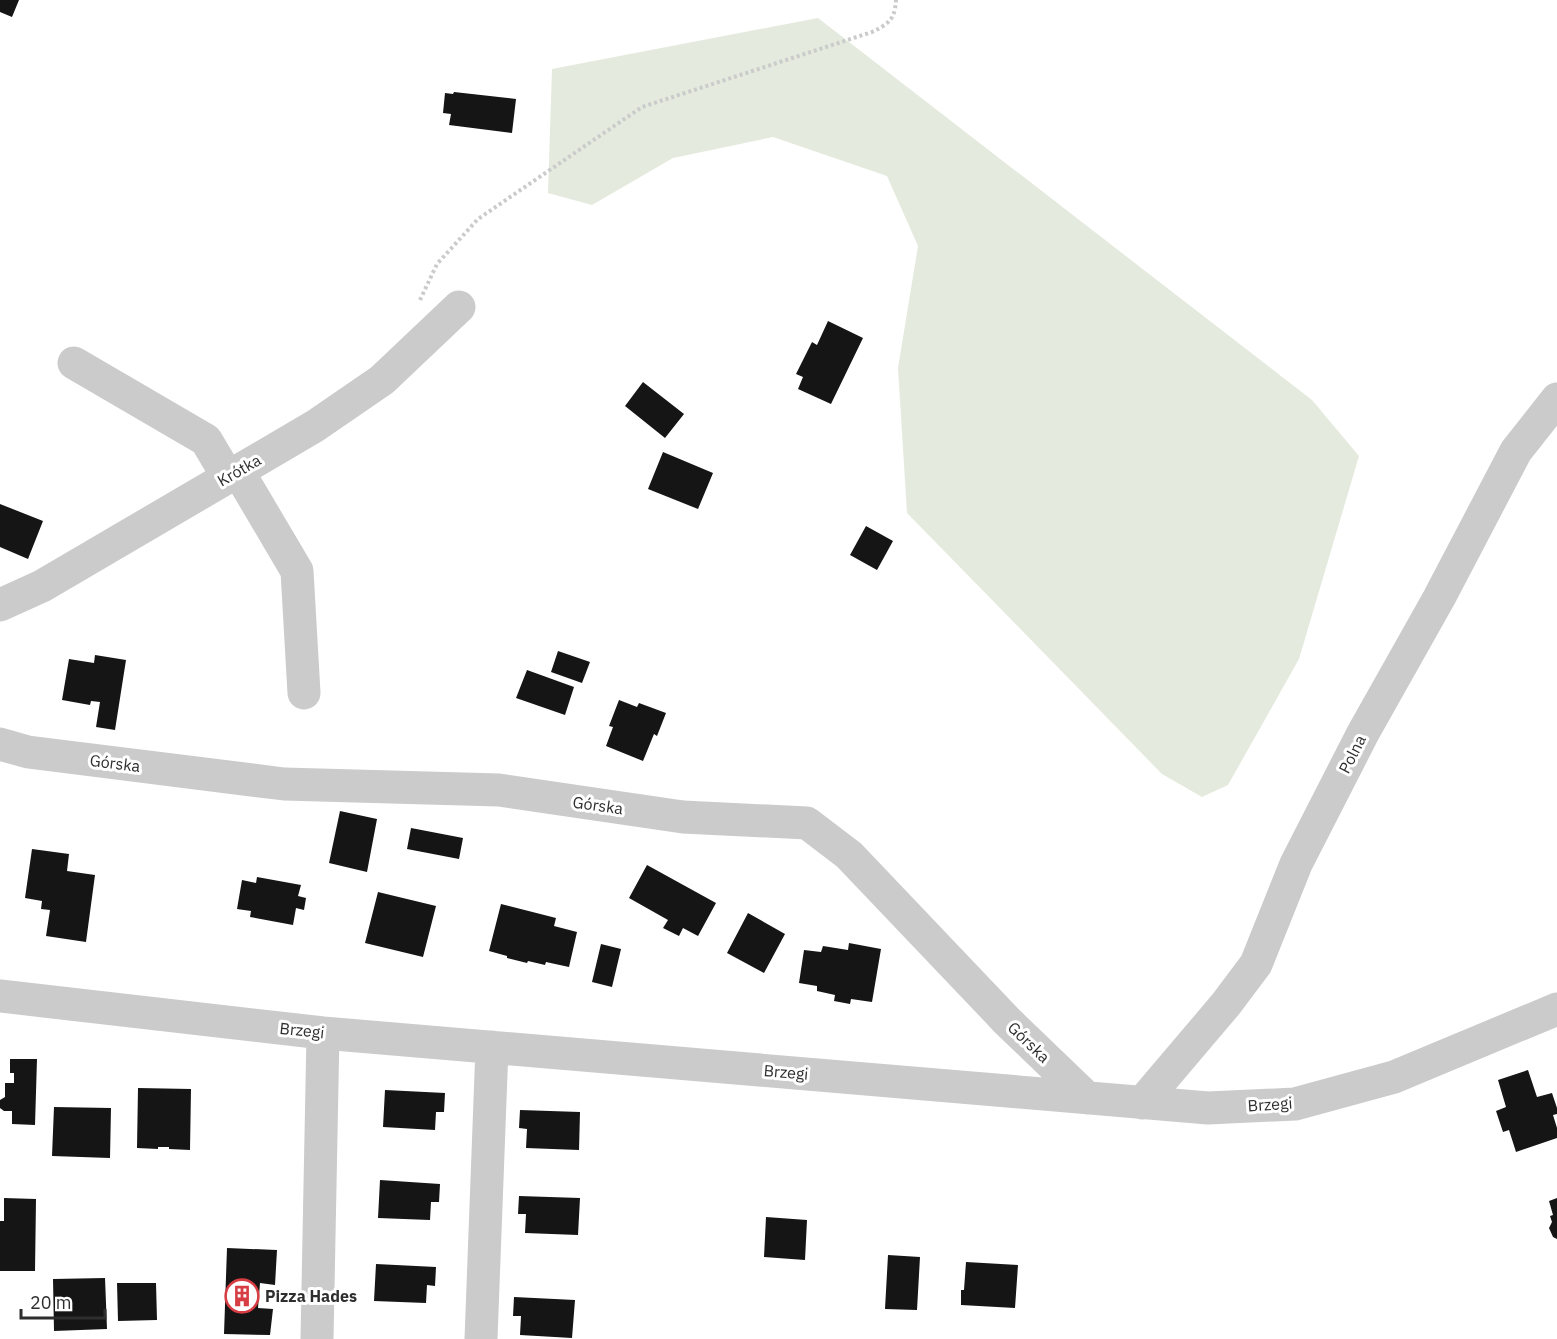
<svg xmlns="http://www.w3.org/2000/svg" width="1557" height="1339" viewBox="0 0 1557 1339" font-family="'IBM Plex Sans',sans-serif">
<rect width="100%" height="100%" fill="#fff"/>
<path fill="#e4eadd" d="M 818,18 L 1312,400 L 1359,456 L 1299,659 L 1228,785 L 1202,797 L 1162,774 L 907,513 L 898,368 L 918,246 L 887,176 L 773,137 L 673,158 L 592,205 L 548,193 L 552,69 Z"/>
<path fill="#151515" d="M 0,0 L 19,0 L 12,17 L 0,12 Z
M 454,92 L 516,99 L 512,133 L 449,125 L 451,114 L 443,113 L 445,93 L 453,94 Z
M 828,321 L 863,338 L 831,404 L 798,389 L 803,377 L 796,374 L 812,342 L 817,345 Z
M 643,382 L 684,414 L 665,438 L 625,406 Z
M 663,452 L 713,473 L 698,509 L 648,489 Z
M 0,504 L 43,521 L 28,559 L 0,547 Z
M 866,526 L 893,541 L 877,570 L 850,555 Z
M 558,651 L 590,662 L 582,683 L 551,672 Z
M 95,655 L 126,660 L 115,730 L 96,727 L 100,702 L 91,701 L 90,705 L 62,700 L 69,659 L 94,663 Z
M 527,670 L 574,687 L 565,715 L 516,698 Z
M 619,700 L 637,707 L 639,703 L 666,713 L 657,736 L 654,734 L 643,761 L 606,746 L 613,727 L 609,726 Z
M 340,811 L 377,819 L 367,872 L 329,863 Z
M 411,828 L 463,838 L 459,859 L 407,849 Z
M 32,849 L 69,854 L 67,871 L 95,875 L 86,942 L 46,936 L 50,910 L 41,909 L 42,901 L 25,898 Z
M 647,865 L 716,903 L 698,936 L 683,928 L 679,936 L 663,928 L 668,920 L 629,898 Z
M 257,877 L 301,885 L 298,896 L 306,898 L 304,910 L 296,908 L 293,925 L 250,917 L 251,911 L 237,909 L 242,880 L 256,883 Z
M 378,892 L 436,906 L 423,957 L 365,943 Z
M 501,904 L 556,918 L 554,926 L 577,932 L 569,967 L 546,962 L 545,965 L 528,961 L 527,963 L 507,958 L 507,956 L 489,951 Z
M 748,913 L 785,934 L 764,973 L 727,953 Z
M 849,943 L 881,949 L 872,1002 L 851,999 L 850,1004 L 834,1001 L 835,995 L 817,991 L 817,986 L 799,983 L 804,950 L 821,952 L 823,946 L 848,950 Z
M 601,944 L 621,949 L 612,987 L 592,982 Z
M 10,1059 L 37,1059 L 35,1125 L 12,1124 L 12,1111 L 4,1111 L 0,1108 L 0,1100 L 5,1097 L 5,1083 L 14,1083 L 14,1073 L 10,1073 Z
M 1528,1070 L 1537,1097 L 1552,1093 L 1557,1108 L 1557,1114 L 1553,1115 L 1557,1128 L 1557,1138 L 1516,1152 L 1509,1130 L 1503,1132 L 1496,1111 L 1506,1107 L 1498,1080 Z
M 138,1088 L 191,1089 L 190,1150 L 169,1149 L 169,1147 L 158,1147 L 158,1149 L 137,1148 Z
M 385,1090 L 445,1093 L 444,1112 L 436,1112 L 435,1130 L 383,1127 Z
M 54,1107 L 111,1108 L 110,1158 L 52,1156 Z
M 520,1110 L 580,1112 L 579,1150 L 526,1148 L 527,1129 L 519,1128 Z
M 380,1180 L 440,1184 L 439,1202 L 431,1202 L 430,1220 L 378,1218 Z
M 519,1196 L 580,1198 L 578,1235 L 525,1233 L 526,1214 L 518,1214 Z
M 4,1198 L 36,1199 L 35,1271 L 0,1271 L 0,1221 L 4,1221 Z
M 1557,1198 L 1557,1239 L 1553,1237 L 1549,1228 L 1552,1222 L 1550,1216 L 1553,1215 L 1549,1201 Z
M 766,1217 L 807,1220 L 805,1260 L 764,1257 Z
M 227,1248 L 277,1250 L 275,1285 L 260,1283 L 258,1308 L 273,1309 L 270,1335 L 224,1334 Z
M 888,1255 L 920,1257 L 917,1310 L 885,1309 Z
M 966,1262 L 1018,1265 L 1015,1308 L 961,1305 L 961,1290 L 964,1290 Z
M 376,1264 L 436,1267 L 435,1286 L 427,1285 L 426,1303 L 374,1301 Z
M 105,1278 L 107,1329 L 54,1331 L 53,1279 Z
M 117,1283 L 156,1283 L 157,1320 L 118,1321 Z
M 514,1297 L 575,1300 L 572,1338 L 520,1335 L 521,1316 L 513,1316 Z"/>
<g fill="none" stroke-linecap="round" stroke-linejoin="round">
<path stroke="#cbcbcb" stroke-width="4" stroke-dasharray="3 3" stroke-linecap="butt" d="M 420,300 L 437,264 L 478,219 L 642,107 L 872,32 C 888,24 895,20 896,0"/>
<path stroke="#cbcbcb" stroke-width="33" d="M 74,363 L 206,440 L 228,477
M 238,471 L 297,571 L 304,693
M 0,605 L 42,586 L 315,426 L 382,380 L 459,307
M 0,744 L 28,752 L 284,784 L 499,790 L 683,817 L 807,823 L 849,855 L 1007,1021 L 1087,1098
M 0,996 L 323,1033 L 1208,1108 L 1295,1104 L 1394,1077 L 1557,1009
M 1142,1103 L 1226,1004 L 1256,964 L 1296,864 L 1363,733 L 1439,598 L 1516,451 L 1557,399
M 317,1339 L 323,1033
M 481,1339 L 492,1047"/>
</g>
<defs>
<symbol id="building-ring" viewBox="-11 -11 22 22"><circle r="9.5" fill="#fff" stroke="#d73e44" stroke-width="1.5"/><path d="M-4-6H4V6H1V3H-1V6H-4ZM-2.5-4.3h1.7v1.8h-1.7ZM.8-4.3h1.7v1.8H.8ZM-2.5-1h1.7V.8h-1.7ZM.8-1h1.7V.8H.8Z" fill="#d73e44"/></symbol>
</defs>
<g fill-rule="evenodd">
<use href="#building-ring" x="223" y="1277" width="38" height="38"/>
</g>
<g text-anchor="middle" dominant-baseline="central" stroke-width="6" stroke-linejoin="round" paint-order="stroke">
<g font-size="16" fill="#2e2e2e" stroke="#fff">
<text transform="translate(239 470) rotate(-30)">Krótka</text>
<text transform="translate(1352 754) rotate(-63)">Polna</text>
<text transform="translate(115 763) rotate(7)">Górska</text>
<text transform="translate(598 805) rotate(8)">Górska</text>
<text transform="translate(302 1030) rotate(6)">Brzegi</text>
<text transform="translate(1029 1042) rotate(44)">Górska</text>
<text transform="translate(786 1072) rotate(5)">Brzegi</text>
<text transform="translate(1270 1104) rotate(-4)">Brzegi</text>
</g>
<g font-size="16" font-weight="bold" fill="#2e2e2e" stroke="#fff" text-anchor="start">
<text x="265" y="1296">Pizza Hades</text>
</g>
</g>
<path d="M21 1309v9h84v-9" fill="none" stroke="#2e2e2e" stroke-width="3"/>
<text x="30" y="1309" font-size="18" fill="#2e2e2e" stroke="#ffffff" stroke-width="4.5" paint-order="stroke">20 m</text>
</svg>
